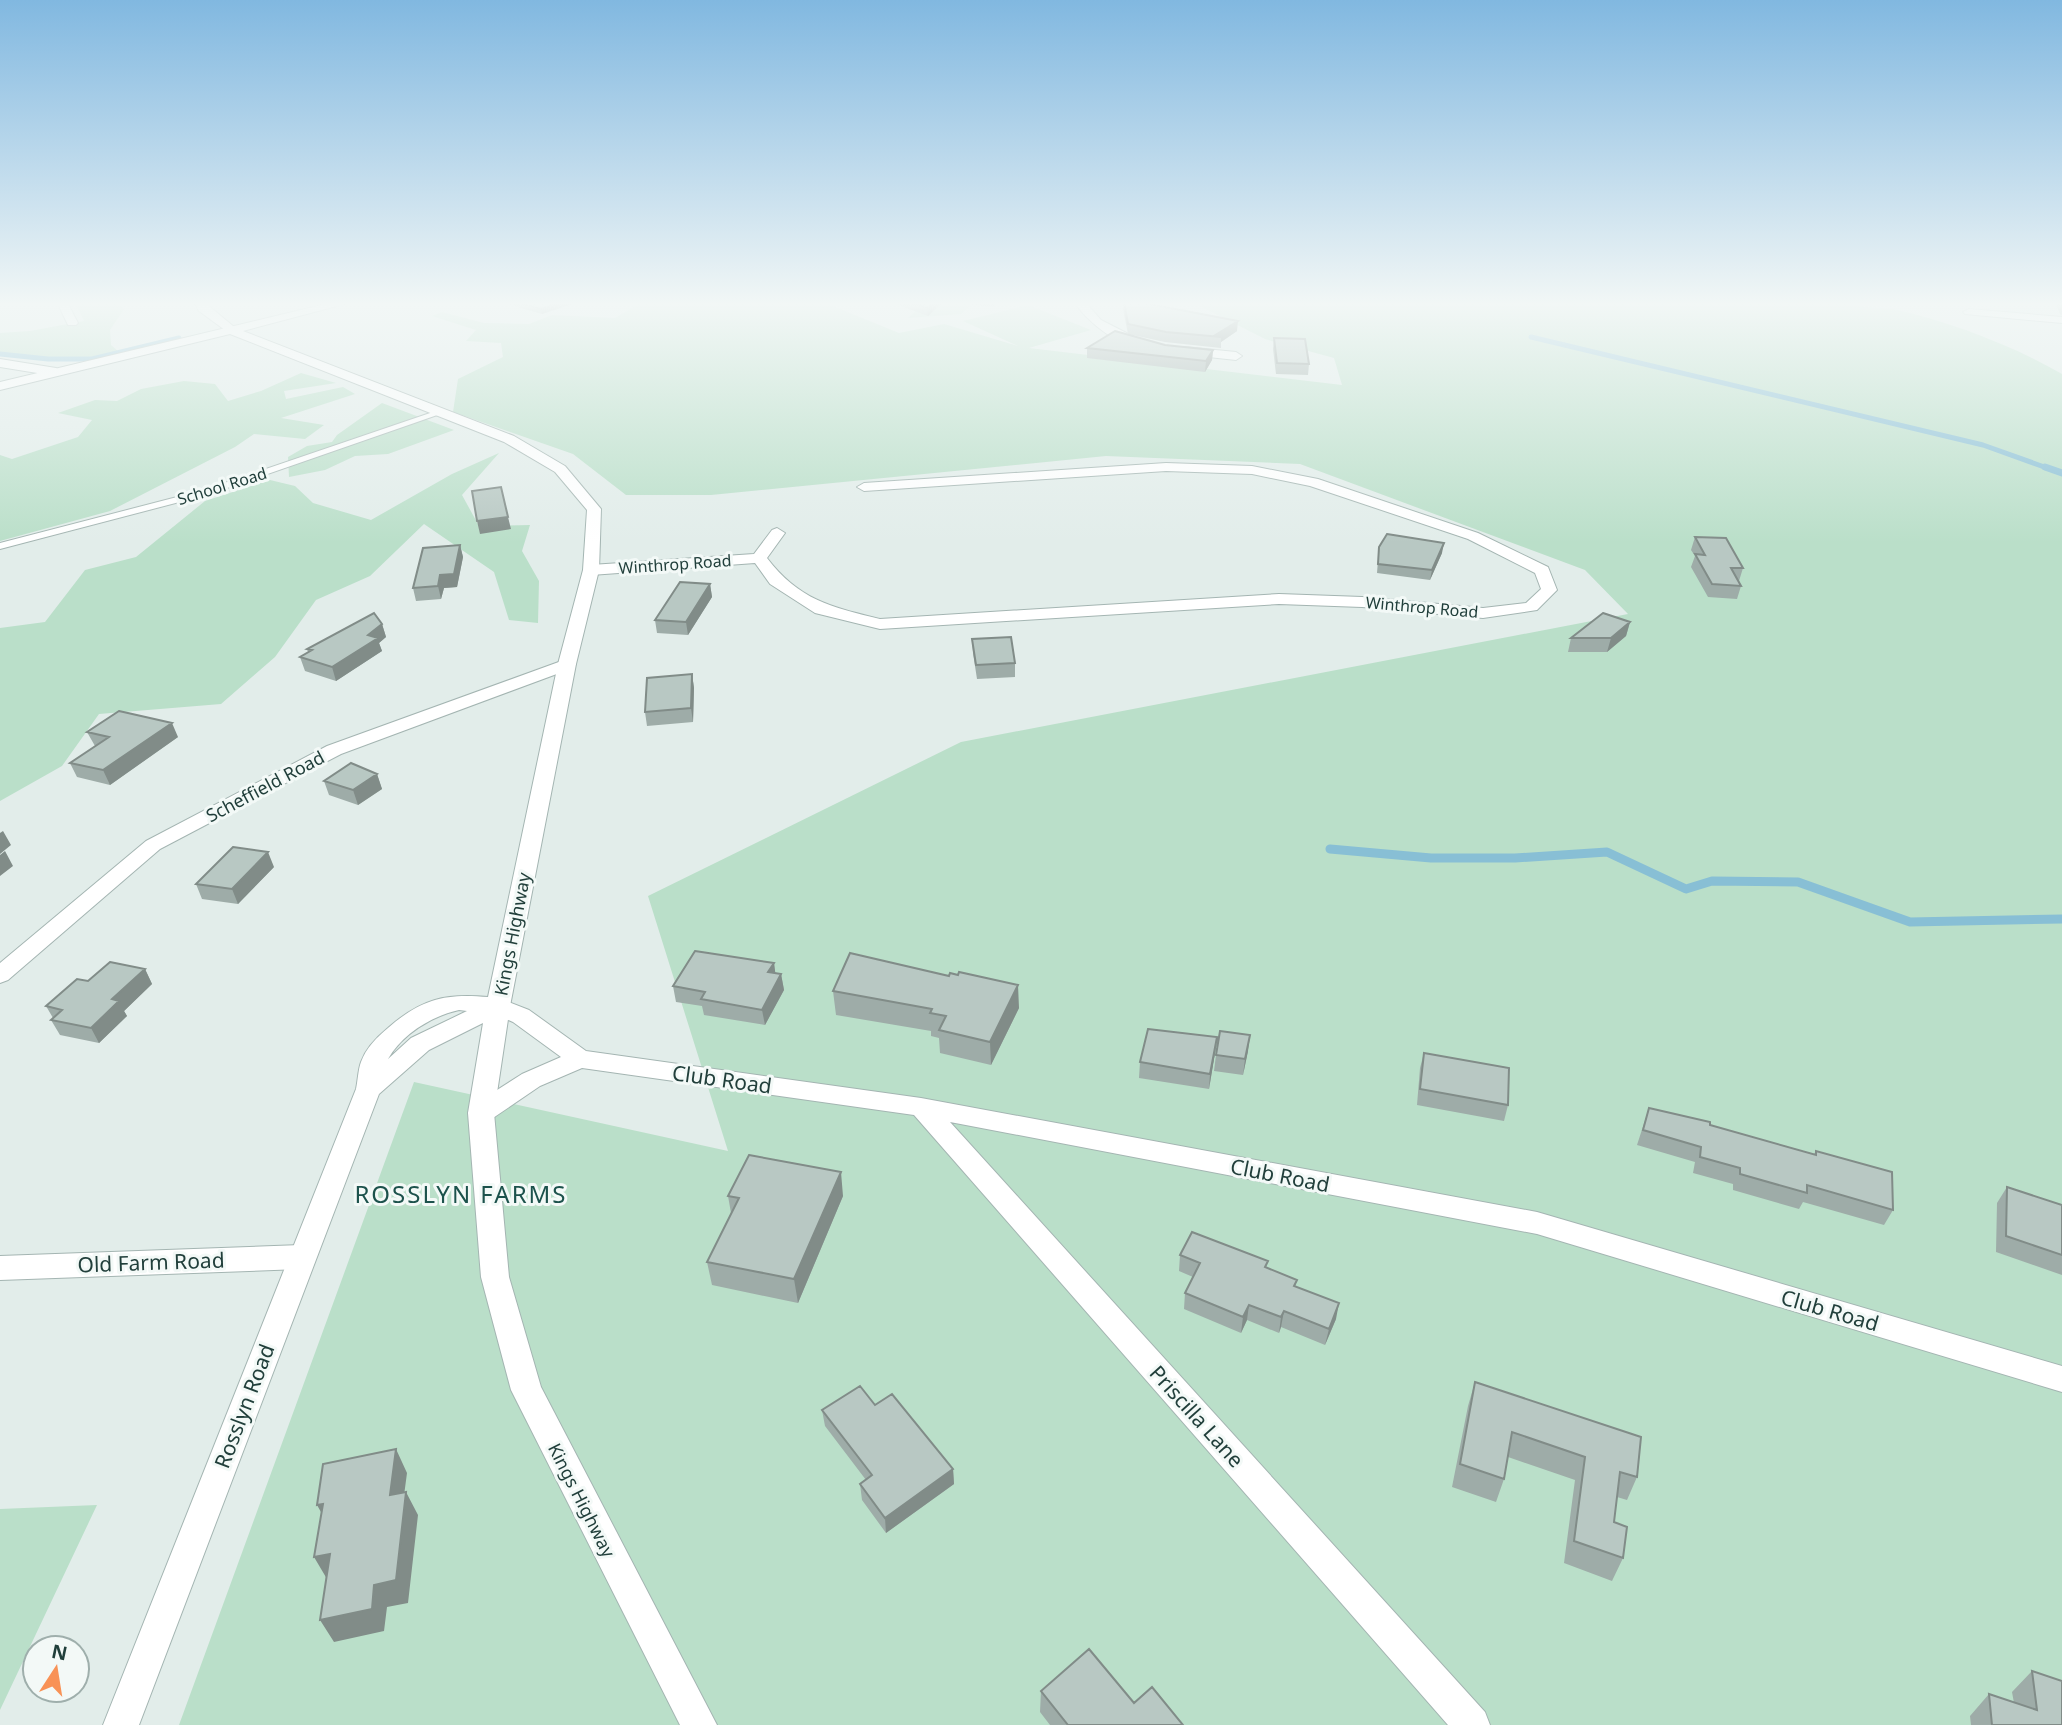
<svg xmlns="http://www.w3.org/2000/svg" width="2062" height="1725" viewBox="0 0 2062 1725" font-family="'Noto Sans',sans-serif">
<rect width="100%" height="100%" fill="#e2edea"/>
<path fill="#badfc9" d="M 75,302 L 119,302 L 124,309 L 110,330 L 111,345 L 119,352 L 75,360 L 0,354 L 0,333 L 30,331 L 84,321 Z
M 642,302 L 823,302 L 899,333 L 944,324 L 1018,346 L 963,321 L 1028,305 L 1091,330 L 1029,348 L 1342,385 L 1334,358 L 1265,339 L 1192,302 L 1839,302 C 1857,309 1878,306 1897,310 C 1951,322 2014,346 2062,374 L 2062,1725 L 179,1725 L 414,1082 L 728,1151 L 648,896 L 961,742 L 1628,614 L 1585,570 L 1300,464 L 1106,456 L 711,495 L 626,495 L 573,454 L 453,412 L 458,379 L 503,357 L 501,343 L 466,341 L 476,330 L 432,316 L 442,312 L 484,323 L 529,324 L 552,315 L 615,318 Z
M 926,302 L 974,302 L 961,314 L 908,318 Z
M 301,373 L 336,383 L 284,391 L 286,399 L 343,387 L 355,394 L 281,418 L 324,425 L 305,439 L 254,434 L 235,447 L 110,511 L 0,541 L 0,455 L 12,459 L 78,437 L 92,420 L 58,413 L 95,400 L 117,401 L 141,389 L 184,381 L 215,384 L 228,401 L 261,391 Z
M 382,403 L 454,430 L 388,454 L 355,456 L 325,470 L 289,477 L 288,457 L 307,446 L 332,442 L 337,435 Z
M 499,453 L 462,495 L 479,526 L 530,525 L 522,551 L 539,581 L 538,623 L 509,620 L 494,572 L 424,524 L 370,576 L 316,600 L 275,657 L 221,704 L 99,714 L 62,766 L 0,801 L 0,628 L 45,622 L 85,570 L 136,557 L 205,501 L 270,480 L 295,486 L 313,503 L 371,520 L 452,474 Z
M 97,1505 L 0,1710 L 0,1509 Z"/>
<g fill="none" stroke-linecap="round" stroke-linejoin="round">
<path stroke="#88bfd5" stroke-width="5" d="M 1531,337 L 1983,445 L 2050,469
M 0,354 L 48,359 L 92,359 L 179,338"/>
<path stroke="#88bfd5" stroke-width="7" d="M 2045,467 L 2062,473"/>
<path stroke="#88bfd5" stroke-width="9" d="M 1330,849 L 1431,858 L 1515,858 L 1607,852 L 1686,889 L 1712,881 L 1798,882 L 1910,922 L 2062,919"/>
<defs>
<path id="service" d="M 1004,302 L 1012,302 L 1006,305 Z
M 436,411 L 443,413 L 210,494 L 0,549 L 0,543 L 204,490 Z"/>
<path id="minor" d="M 57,302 L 67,302 L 78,323 L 76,325 L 68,325 Z
M 194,302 L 204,302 L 239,331 L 229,333 L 199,311 Z
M 547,302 L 557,302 L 557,303 L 552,306 Z
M 1075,302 L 1085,302 L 1101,320 L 1146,343 C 1128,356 1083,319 1075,302 Z
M 1969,309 L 2062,317 L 2062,323 L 1965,314 L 1963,312 Z
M 1185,347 L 1236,352 L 1242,356 L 1236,360 L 1181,354 L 1179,351 Z
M 0,359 L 56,368 L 62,372 L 56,376 L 0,367 Z
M 1166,463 L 1252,466 L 1318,479 L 1478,533 L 1548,567 L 1557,590 L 1537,610 L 1483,618 L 1362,607 L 1279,604 L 880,629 L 815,613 L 770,584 L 755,563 L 591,575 L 583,570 L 591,565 L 754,554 L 772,530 L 777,528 L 785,533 L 767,558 C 799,600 831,607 880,619 L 1279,594 L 1362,597 L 1483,608 L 1526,603 L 1541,589 L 1535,573 L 1468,539 L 1310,486 L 1252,474 L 1166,471 L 864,491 L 857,487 L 864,483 Z
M 567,659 L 573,660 L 576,664 L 573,668 L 341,754 L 160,849 L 8,980 L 0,983 L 0,963 L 146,841 L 327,746 Z
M 498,998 L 529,1010 L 586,1051 L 921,1098 L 1537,1212 L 2062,1366 L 2062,1392 L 1537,1234 L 950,1122 L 1485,1712 L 1490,1725 L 1448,1725 L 914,1115 L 582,1068 L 540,1086 L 490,1120 L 481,1123 L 472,1120 L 468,1113 L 472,1106 L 522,1074 L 561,1057 L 513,1022 L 490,1012 L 486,1006 L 490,1000 Z
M 301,1245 L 311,1249 L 315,1257 L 311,1265 L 301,1269 L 0,1280 L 0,1256 Z"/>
<path id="tertiary" d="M 334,302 L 352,302 L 243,331 L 514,436 L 565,466 L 601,509 L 599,570 L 576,664 L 510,1006 L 494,1113 L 509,1277 L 541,1387 L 717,1725 L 680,1725 L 511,1390 L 481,1277 L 468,1113 L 483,1023 L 429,1050 L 379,1094 L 139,1725 L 103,1725 L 356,1089 C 358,1080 358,1070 361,1062 C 366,1048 377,1037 388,1028 C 421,999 445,993 488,997 L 558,664 L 583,570 L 587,510 L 555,472 L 504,442 L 230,334 L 0,390 L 0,382 ZM 459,1010 L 467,1011 L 411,1038 L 388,1059 C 402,1034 432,1016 459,1010 Z"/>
</defs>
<use href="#service" stroke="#a4b5b2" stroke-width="2"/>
<use href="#minor" stroke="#a4b5b2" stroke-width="2"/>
<use href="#tertiary" stroke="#a4b5b2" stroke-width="2"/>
<use href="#service" fill="#fff" fill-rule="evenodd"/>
<use href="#minor" fill="#fff" fill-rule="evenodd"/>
<use href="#tertiary" fill="#fff" fill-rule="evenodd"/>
</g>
<path fill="#9eaca8" d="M 501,302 L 548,302 L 542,314 Z
M 890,302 L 943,302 L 928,316 Z
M 946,302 L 997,302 L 993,307 Z
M 1123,302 L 1139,302 L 1237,331 L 1221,342 L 1221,348 L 1165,342 L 1128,334 L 1123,309 Z
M 2055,302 L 2062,302 L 2062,315 L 2060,314 Z
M 1274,338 L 1309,364 L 1308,375 L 1276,374 L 1273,349 Z
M 1165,345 L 1213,350 L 1212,360 L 1205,372 L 1087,358 L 1087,348 Z
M 1695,537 L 1743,568 L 1739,581 L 1741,586 L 1737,599 L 1708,597 L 1691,567 L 1695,556 L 1691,550 Z
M 460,545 L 463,557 L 457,587 L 444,588 L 441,599 L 416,601 L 413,588 Z
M 1379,547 L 1442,553 L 1430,580 L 1377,573 Z
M 710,584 L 712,597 L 688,635 L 657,633 L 655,620 Z
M 1630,622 L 1626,636 L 1607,652 L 1568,652 L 1571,638 Z
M 382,624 L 386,637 L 379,643 L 382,651 L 336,681 L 305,671 L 300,657 L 308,652 L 307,649 Z
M 972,639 L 1015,663 L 1015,677 L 977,679 L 973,653 Z
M 692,674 L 694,688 L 693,722 L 647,726 L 645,712 Z
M 87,732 L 178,737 L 110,785 L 77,777 L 70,763 L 95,746 Z
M 377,774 L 382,789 L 358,805 L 329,795 L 324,781 Z
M 274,867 L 238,904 L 202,899 L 196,884 Z
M 774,963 L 775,973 L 781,974 L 784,990 L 765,1025 L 704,1015 L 702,1006 L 676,1002 L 673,986 Z
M 145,969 L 152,984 L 124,1011 L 127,1016 L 99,1043 L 60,1035 L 51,1020 L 53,1018 L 46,1006 L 88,981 Z
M 833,991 L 1019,1008 L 991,1065 L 940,1053 L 939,1038 L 931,1036 L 931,1031 L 836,1015 Z
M 1248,1051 L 1243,1075 L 1214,1071 L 1216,1055 Z
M 1215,1053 L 1209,1089 L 1139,1078 L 1140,1062 Z
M 1424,1053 L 1508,1105 L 1504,1121 L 1417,1105 L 1420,1068 Z
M 1649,1108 L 1814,1154 L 1816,1151 L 1893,1210 L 1884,1225 L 1803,1202 L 1799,1209 L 1733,1190 L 1733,1184 L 1693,1173 L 1695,1162 L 1637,1145 Z
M 2007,1187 L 2062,1205 L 2062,1275 L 1996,1252 L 1997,1203 Z
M 728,1196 L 843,1196 L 798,1303 L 712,1285 L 707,1262 L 731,1213 Z
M 1180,1255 L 1267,1268 L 1297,1280 L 1295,1286 L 1336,1319 L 1325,1345 L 1281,1327 L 1279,1333 L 1247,1320 L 1241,1333 L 1184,1309 L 1185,1293 L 1193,1277 L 1179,1271 Z
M 1475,1382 L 1637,1477 L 1627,1500 L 1617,1497 L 1614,1522 L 1623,1558 L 1612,1581 L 1564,1563 L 1575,1480 L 1508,1457 L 1504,1479 L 1496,1502 L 1452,1487 L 1468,1406 Z
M 875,1405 L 953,1469 L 954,1484 L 886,1533 L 862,1500 L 860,1484 L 866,1480 L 825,1426 L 822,1410 Z
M 2032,1671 L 2062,1725 L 1971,1725 L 1970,1716 L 1989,1694 L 2014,1703 L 2012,1692 Z
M 1041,1691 L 1134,1703 L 1183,1725 L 1050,1725 L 1040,1712 Z"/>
<path fill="#818c88" d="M 563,302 L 579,302 L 542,314 L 541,309 Z
M 934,302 L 943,302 L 928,316 L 927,308 Z
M 1238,321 L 1237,331 L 1221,342 L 1221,337 L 1214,337 Z
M 1213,350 L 1212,360 L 1205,372 L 1206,361 Z
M 508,517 L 511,529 L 480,534 L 477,521 Z
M 1444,543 L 1442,553 L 1430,580 L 1432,570 Z
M 460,545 L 463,557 L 457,587 L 444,588 L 441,599 L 438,586 L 440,575 Z
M 710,584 L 712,597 L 688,635 L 686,622 Z
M 1630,622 L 1626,636 L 1607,652 L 1611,638 Z
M 382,624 L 386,637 L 379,643 L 382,651 L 336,681 L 332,667 Z
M 692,674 L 694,688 L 693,722 L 691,708 Z
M 172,723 L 178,737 L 110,785 L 103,770 Z
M 377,774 L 382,789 L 358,805 L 353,790 Z
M 3,831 L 11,845 L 0,854 L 0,833 Z
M 5,851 L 13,866 L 0,876 L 0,855 Z
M 268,852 L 274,867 L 238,904 L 232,889 Z
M 774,963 L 776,978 L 768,972 Z
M 145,969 L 152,984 L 124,1011 L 127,1016 L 99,1043 L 91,1028 L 112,999 Z
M 781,974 L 784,990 L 765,1025 L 762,1010 Z
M 1018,985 L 1019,1008 L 991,1065 L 990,1042 Z
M 1250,1035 L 1248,1051 L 1243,1075 L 1245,1059 Z
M 1217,1037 L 1215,1053 L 1209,1089 L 1210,1074 Z
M 841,1172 L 843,1196 L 798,1303 L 794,1279 Z
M 1339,1303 L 1336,1319 L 1325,1345 L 1329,1329 Z
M 1249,1305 L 1247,1320 L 1241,1333 L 1243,1317 Z
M 1284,1311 L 1281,1327 L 1279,1333 L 1281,1317 Z
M 396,1449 L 407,1473 L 401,1518 L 390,1495 Z
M 953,1469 L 954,1484 L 886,1533 L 885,1518 Z
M 406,1492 L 418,1515 L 408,1603 L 387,1607 L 384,1631 L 334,1642 L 320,1620 L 374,1585 Z
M 323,1504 L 330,1528 L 317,1505 Z
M 330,1554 L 327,1579 L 314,1557 Z"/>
<path fill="#b8c8c3" stroke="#818c88" stroke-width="2" d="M 517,302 L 548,302 L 551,304 L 554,302 L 563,302 L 541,309 Z
M 912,302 L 934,302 L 927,308 Z
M 1124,302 L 1139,302 L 1238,321 L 1214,336 L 1221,337 L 1166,332 L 1128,324 Z
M 1115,331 L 1165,345 L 1213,350 L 1206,361 L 1087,348 Z
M 1274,338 L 1305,339 L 1309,364 L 1277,363 Z
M 501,487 L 508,517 L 477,521 L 472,491 Z
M 1387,534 L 1444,543 L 1432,570 L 1378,564 L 1379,547 Z
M 1695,537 L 1726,538 L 1743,568 L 1731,568 L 1741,586 L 1712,584 L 1695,554 L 1705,555 Z
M 460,545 L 454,574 L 440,575 L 438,586 L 413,588 L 423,548 Z
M 680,582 L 710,584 L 686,622 L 655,620 Z
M 374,613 L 382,624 L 368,635 L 378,638 L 332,667 L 300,657 L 312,650 L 307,649 Z
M 1603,613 L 1630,622 L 1611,638 L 1571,638 Z
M 1011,637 L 1015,663 L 976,665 L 972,639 Z
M 692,674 L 691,708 L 645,712 L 647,678 Z
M 119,711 L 172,723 L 103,770 L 70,763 L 109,737 L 87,732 Z
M 351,763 L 377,774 L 353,790 L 324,781 Z
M 233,847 L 268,852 L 232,889 L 196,884 Z
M 695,951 L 774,963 L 768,972 L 781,974 L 762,1010 L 701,999 L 705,992 L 673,986 Z
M 850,953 L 949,976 L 950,973 L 958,975 L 959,972 L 1018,985 L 990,1042 L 939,1030 L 946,1016 L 930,1013 L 932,1009 L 833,991 Z
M 110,962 L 145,969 L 112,999 L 119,1001 L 91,1028 L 51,1020 L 62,1010 L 46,1006 L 77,979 L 88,981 Z
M 1148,1029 L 1217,1037 L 1210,1074 L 1140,1062 Z
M 1220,1031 L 1250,1035 L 1245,1059 L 1216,1055 Z
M 1424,1053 L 1509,1068 L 1508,1105 L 1420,1089 Z
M 1649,1108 L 1710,1122 L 1710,1125 L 1816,1155 L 1816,1151 L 1892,1172 L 1893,1210 L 1807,1185 L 1807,1193 L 1740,1174 L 1740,1168 L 1700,1157 L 1701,1147 L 1643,1130 Z
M 749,1155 L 841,1172 L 794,1279 L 707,1262 L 739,1198 L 728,1196 Z
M 2007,1187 L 2062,1205 L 2062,1255 L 2006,1236 Z
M 1192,1232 L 1268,1261 L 1265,1267 L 1297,1280 L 1294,1286 L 1339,1303 L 1329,1329 L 1284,1311 L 1281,1317 L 1249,1305 L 1243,1317 L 1185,1293 L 1200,1263 L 1180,1255 Z
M 1475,1382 L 1641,1437 L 1637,1477 L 1620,1472 L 1614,1522 L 1627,1527 L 1623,1558 L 1574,1541 L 1585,1457 L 1512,1432 L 1504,1479 L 1460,1464 Z
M 860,1386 L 875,1405 L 892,1394 L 953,1469 L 885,1518 L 860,1484 L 872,1475 L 822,1410 Z
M 396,1449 L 390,1495 L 406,1492 L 396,1580 L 374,1585 L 372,1609 L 320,1620 L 330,1554 L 314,1557 L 323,1504 L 317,1505 L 323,1464 Z
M 1089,1649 L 1134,1703 L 1152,1687 L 1183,1725 L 1068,1725 L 1041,1691 Z
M 2032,1671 L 2062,1681 L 2062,1725 L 1992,1725 L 1989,1694 L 2037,1710 Z"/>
<linearGradient id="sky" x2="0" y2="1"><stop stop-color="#81b8e0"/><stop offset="0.56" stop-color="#f2f7f6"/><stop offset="1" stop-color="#f2f7f6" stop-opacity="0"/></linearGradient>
<rect width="2062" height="543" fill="url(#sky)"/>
<g text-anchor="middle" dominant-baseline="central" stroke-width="6" stroke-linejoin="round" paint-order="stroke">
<g font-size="16" fill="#213f3b" stroke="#f3f9f7">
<text transform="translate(222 486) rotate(-17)">School Road</text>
<text transform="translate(675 564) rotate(-4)">Winthrop Road</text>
<text transform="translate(1422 607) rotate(5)">Winthrop Road</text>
</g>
<g font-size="18" fill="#213f3b" stroke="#f3f9f7">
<text transform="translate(265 786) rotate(-28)">Scheffield Road</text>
<text transform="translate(512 934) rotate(-79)">Kings Highway</text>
<text transform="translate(582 1500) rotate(63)">Kings Highway</text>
</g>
<g font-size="21" fill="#213f3b" stroke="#f3f9f7">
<text transform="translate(722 1079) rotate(8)">Club Road</text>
<text transform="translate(1280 1175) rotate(11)">Club Road</text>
<text transform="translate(151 1262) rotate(-2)">Old Farm Road</text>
<text transform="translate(1830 1310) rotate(16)">Club Road</text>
<text transform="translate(244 1406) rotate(-69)">Rosslyn Road</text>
<text transform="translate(1197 1416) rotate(48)">Priscilla Lane</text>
</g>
<g font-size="24" letter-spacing="2" fill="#1c524c" stroke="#f3f9f7">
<text x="461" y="1193">ROSSLYN FARMS</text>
</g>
</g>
<g transform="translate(56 1669) rotate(12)"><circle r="33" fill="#f3f9f7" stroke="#9fafac" stroke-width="2"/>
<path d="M0-5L12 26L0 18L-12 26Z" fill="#f89256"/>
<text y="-10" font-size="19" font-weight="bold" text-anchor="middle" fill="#213f3b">N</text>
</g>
</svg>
